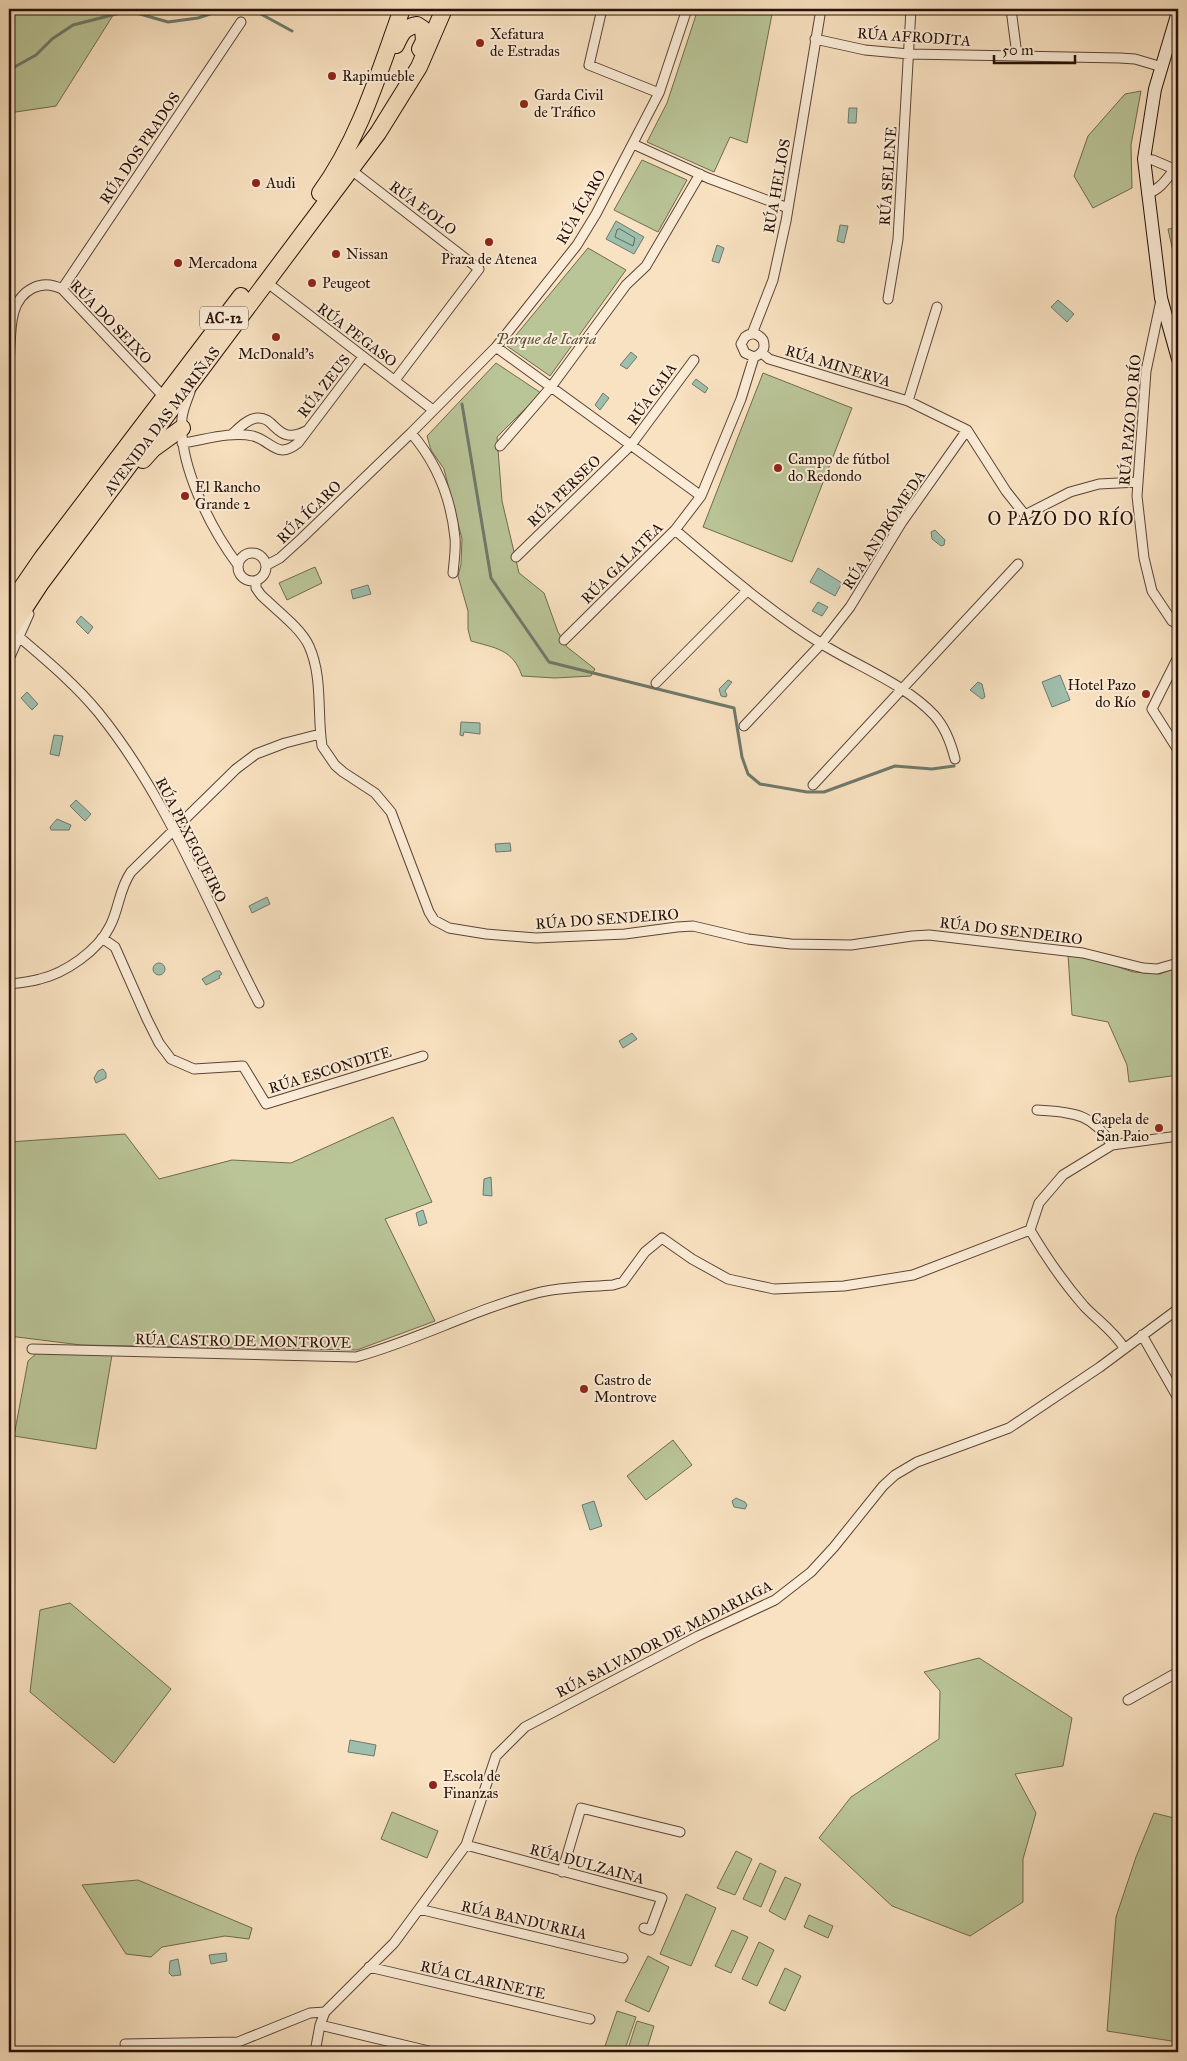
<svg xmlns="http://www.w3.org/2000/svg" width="1187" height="2061" viewBox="0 0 1187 2061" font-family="'IM FELL Great Primer',serif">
<rect width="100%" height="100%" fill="#f9e2c1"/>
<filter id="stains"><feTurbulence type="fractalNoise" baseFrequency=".004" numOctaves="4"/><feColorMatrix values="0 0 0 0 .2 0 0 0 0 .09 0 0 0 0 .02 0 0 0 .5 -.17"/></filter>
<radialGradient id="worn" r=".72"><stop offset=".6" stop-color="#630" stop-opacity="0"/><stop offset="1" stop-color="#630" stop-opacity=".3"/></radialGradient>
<path fill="#b9c497" stroke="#706a50" d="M 18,9 L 117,9 L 56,106 L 9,113 L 9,10 Z
M 698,9 L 773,9 L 747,143 L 730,137 L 714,172 L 647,142 L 667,103 Z
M 1141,91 L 1131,145 L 1132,188 L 1093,208 L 1074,176 L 1088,136 L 1125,94 Z
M 642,160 L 687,180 L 658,232 L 614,210 Z
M 1178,228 L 1178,274 L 1168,229 Z
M 588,248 L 626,270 L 550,376 L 507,346 Z
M 496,363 L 541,393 L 497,437 L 502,501 L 519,573 L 544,593 L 558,632 L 567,647 L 595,669 L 591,676 L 555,678 L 522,676 C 513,649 495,648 471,641 L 468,629 L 468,611 L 458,576 L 461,564 L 462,539 L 444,469 L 431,450 L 427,436 Z
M 763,373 L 852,408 L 792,562 L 703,527 Z
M 315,567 L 322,583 L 287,600 L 279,583 Z
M 1068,955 L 1104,962 L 1133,972 L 1160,974 L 1178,967 L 1178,1075 L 1129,1082 L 1127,1065 L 1108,1022 L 1072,1015 Z
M 393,1117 L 432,1202 L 385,1219 L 435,1321 L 357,1350 L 81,1345 L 9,1336 L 9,1142 L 125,1134 L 159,1179 L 232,1160 L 291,1163 Z
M 39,1351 L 112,1355 L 96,1449 L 14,1436 L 28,1361 Z
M 673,1440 L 692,1465 L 646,1500 L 627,1476 Z
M 70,1603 L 171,1689 L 114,1763 L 30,1692 L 40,1610 Z
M 979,1658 L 1072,1718 L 1063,1766 L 1015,1774 L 1036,1813 L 1023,1859 L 1023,1902 L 970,1936 L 892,1906 L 819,1838 L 851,1797 L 939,1739 L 940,1691 L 924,1672 Z
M 392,1812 L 438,1831 L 427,1858 L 381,1839 Z
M 1154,1813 L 1178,1819 L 1178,2042 L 1107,2031 L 1116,1917 L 1136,1857 Z
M 736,1851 L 752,1859 L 735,1895 L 717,1888 Z
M 760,1863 L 776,1871 L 761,1907 L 743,1899 Z
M 785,1877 L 801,1884 L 785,1920 L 769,1911 Z
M 138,1880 L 252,1928 L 249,1939 L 225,1936 L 162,1947 L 151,1957 L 126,1954 L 82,1885 Z
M 686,1894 L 716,1908 L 691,1966 L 660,1954 Z
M 809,1915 L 833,1926 L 828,1938 L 804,1927 Z
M 732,1930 L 748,1937 L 731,1973 L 715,1966 Z
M 759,1942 L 774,1950 L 757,1986 L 742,1979 Z
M 648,1956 L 669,1967 L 649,2012 L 625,2001 Z
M 785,1968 L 801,1976 L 785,2011 L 769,2003 Z
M 617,2011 L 636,2017 L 624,2052 L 603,2052 Z
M 637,2021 L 654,2026 L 646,2052 L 627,2052 Z"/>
<path fill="#9fbfad" stroke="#6f796b" d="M 849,108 L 857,108 L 856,123 L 848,123 Z
M 616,221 L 644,237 L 634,254 L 606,239 Z
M 840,225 L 848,226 L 844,243 L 837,241 Z
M 717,245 L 724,248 L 719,263 L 712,261 Z
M 1058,300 L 1074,314 L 1067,322 L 1051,307 Z
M 631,352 L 637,357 L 627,369 L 620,365 Z
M 696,379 L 708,388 L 705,393 L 692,384 Z
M 603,393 L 609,398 L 600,410 L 595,405 Z
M 935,530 L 945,540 L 944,545 L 941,546 L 932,539 L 931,532 Z
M 818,568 L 842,583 L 835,596 L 810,582 Z
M 368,585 L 371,594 L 353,599 L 351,590 Z
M 818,602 L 828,607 L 822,616 L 812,611 Z
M 81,616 L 93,627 L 88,634 L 76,622 Z
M 1060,675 L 1070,700 L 1052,707 L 1042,682 Z
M 728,680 L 732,682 L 725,691 L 727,695 L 726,697 L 721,696 L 719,689 Z
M 978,682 L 982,684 L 985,697 L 982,699 L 970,690 Z
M 27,692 L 38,704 L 32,710 L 21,698 Z
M 461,722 L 480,723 L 480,734 L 464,732 L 463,736 L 460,735 Z
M 54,735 L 63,736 L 59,756 L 50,754 Z
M 76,800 L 91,814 L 85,821 L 70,806 Z
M 57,819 L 71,825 L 69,830 L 51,830 L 50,827 Z
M 510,843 L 511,851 L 496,852 L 495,844 Z
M 267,897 L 270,904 L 252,913 L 249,906 Z
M153 969a6 6 0 1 1 12 0a6 6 0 1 1-12 0Z
M 216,971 L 220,971 L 222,974 L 219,976 L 220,978 L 206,985 L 202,979 Z
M 632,1033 L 637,1039 L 623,1048 L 619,1041 Z
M 103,1069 L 106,1073 L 106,1078 L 96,1083 L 94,1078 L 98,1071 Z
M 491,1177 L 492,1196 L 483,1195 L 484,1179 Z
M 423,1210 L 427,1223 L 419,1226 L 416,1213 Z
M 736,1498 L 745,1502 L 747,1505 L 745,1509 L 734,1507 L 732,1501 Z
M 594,1501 L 602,1526 L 590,1530 L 582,1505 Z
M 350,1740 L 376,1745 L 374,1756 L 348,1752 Z
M 226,1953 L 227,1961 L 211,1964 L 209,1955 Z
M 178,1959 L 181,1975 L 172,1976 L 169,1973 L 170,1961 Z"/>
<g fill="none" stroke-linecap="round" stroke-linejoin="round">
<path stroke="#62685a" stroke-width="1" d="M 620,229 L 635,238 L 633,246 L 615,237 L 617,230 Z"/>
<path stroke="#6f796b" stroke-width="3" d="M 9,70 L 36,55 L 52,39 L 73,25 L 120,13 L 133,12 L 168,22 L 198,18 L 213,13 L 240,11 L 259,13 L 292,31
M 462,404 L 491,578 L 549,662 L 734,708 L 742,757 L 748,774 L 760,784 L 807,792 L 824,792 L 895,766 L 932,769 L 954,766"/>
<defs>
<path id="street" d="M 602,9 L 589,65 L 659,93
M 1011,9 L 1017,55
M 815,39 L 865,50 L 909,54 L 1120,58 L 1135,59 L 1162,67
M 633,144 L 708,178 L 788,208
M 1144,159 L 1153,160 L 1174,169
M 350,169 L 479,269 L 395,380
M 1147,194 C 1163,188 1168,176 1178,165
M 265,281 L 433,410
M 62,289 L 241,22
M 888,299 L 898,239 L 911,9
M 1161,300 L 1146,371 L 1137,496 L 1144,558 L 1152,591 L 1172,621 L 1178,624
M 752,334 L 773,280 L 786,221 L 821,9
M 496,347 L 701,496
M 762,353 L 769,359 L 908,401 L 967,430 L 1006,491 L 1025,515 L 1070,492 L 1099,484 L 1138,482
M 9,362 C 12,337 6,301 33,288 C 43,283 52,284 62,289 L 163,396
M 190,392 C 187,400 183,409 182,418 C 178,465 211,529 238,565
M 908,401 L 937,307
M 411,433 C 437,463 451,498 455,538 C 456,549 454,562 453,573
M 231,435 C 238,429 247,419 257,418 C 276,416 276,446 306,431
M 182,443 C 204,440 231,431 253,436 C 272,441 277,460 298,443 L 363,357
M 500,446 L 551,387 L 626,285 L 646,266 L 700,174
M 675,530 C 722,570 769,611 822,644 C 857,666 905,684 934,715 C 945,727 951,743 955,759
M238 567a14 14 0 1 1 28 0a14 14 0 1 1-28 0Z
M 516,557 L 631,445 L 694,360
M 267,565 L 280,558 L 302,538 L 411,433 L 496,347 L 577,245 L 596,214 L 659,93 L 687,9
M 256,581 L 256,588 L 261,595 C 275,609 301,628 309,646 C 323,677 317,714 322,746 L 335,765 L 343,772 L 375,793 L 391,812 L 429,912 L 434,920 L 449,928 L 486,934 L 536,938 L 625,934 L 677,927 L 693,926 L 748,939 L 791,944 L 851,945 L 912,936 L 929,935 L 1083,953 L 1143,968 L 1157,969 L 1178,963
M 18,636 C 46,660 75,684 98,712 C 168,798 208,906 259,1003
M 564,640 L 675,530 L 701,496 L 741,399 L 754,357 C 762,354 766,349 763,340 C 758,333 752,332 745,337 L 741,344 L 745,353 L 754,357
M 1178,657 L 1152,709 L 1178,750
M 9,659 L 29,614
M 656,683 L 747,591
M 744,726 L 821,644 L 850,607 L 902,522 L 967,430
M 813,785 L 1018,564
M 102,938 L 115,947 L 147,1019 L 159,1043 L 171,1059 L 194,1069 L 243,1066 L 266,1104 L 423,1056
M 9,984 C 19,983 30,982 40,979 C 65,973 98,951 110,926 C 119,909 119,889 131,872 L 236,769 L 256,754 L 285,743 L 320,734
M 1037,1110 C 1073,1113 1091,1112 1112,1145
M 1142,1335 L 1178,1398
M 1124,1348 C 1114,1331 1097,1320 1084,1306 C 1063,1282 1046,1257 1030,1230 L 1039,1203 L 1063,1175 L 1112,1145 L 1178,1136
M 32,1349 L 356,1357 C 418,1340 475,1309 537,1293 C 560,1287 589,1287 613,1285 L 623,1282 L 645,1252 L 662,1238 L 692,1259 L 728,1279 L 774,1289 L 844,1286 L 913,1275 L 1030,1230
M 1128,1700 L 1178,1672
M 466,1845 L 662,1898 L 650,1930 L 644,1928
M 562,1872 L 581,1808 L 680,1832
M 419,1909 L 623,1958
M 369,1967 L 590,2019
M 320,2025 L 433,2052
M 125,2044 L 238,2042 L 310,2013 L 325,2012
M 233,2052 L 238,2042
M 315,2052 L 320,2025 L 325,2012 L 394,1943 L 466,1845 L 496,1756 L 525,1727 L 698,1636 L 775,1600 L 811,1572 L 834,1547 L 883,1486 L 895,1475 L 917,1462 L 1009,1428 L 1100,1367 L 1178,1309"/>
<path id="secondary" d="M 1178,12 L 1155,89 L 1144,159 L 1161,298 L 1178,359"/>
<path id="highway" d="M 396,45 C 401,34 404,27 417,25 L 423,29 L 424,41 L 420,49
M 320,193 C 360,138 379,72 402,9
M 143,460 L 153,449 L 182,428
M 9,606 L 42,558 L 241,296
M 9,632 L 41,583 L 378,133 L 419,67 L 444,9"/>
</defs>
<use href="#street" stroke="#5b4436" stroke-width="11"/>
<use href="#secondary" stroke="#261008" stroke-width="14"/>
<use href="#highway" stroke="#261008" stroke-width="18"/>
<use href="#street" stroke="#fbecd7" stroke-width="9"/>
<use href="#secondary" stroke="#fbecd7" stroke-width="12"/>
<use href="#highway" stroke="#f9e2c1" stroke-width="16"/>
</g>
<g fill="#8f2418" stroke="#fbecd7" stroke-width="2">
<circle cx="480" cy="43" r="5"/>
<circle cx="332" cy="76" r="5"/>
<circle cx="524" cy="104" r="5"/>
<circle cx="256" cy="183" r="5"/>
<circle cx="489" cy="242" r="5"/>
<circle cx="336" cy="254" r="5"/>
<circle cx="178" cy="263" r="5"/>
<circle cx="312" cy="283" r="5"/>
<circle cx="276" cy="337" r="5"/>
<circle cx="778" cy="468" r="5"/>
<circle cx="185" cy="496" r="5"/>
<circle cx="1146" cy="694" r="5"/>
<circle cx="1159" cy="1128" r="5"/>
<circle cx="584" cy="1389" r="5"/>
<circle cx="433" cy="1785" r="5"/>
</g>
<g text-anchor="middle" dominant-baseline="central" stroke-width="4" stroke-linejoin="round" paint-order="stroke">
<rect fill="#fbecd7" stroke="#665246" stroke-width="1" x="200" y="306.5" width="48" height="23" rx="4"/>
<g font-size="14" font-weight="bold" fill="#261008">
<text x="224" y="318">AC-12</text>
</g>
<g font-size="15" fill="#261008" stroke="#fbecd7" text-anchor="start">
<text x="490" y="34">Xefatura<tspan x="490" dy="17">de Estradas</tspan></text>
<text x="342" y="76">Rapimueble</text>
<text x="534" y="95">Garda Civil<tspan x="534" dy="17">de Tráfico</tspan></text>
<text x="266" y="183">Audi</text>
<text x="346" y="254">Nissan</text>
<text x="489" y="259" text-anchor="middle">Praza de Atenea</text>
<text x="188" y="263">Mercadona</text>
<text x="322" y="283">Peugeot</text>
<text x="276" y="354" text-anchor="middle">McDonald's</text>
<text x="788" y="459">Campo de fútbol<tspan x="788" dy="17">do Redondo</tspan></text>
<text x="195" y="487">El Rancho<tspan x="195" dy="17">Grande 2</tspan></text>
<text x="1136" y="685" text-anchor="end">Hotel Pazo<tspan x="1136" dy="17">do Río</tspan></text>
<text x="1149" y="1119" text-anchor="end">Capela de<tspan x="1149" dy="17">San Paio</tspan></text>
<text x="594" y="1380">Castro de<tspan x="594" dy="17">Montrove</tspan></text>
<text x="443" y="1776">Escola de<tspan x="443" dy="17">Finanzas</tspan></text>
</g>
<g font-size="15" fill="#261008" stroke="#fbecd7">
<text transform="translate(914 37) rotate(4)">RÚA AFRODITA</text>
<text transform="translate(140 148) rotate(-56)">RÚA DOS PRADOS</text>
<text transform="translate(888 176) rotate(-86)">RÚA SELENE</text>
<text transform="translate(777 186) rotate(-80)">RÚA HELIOS</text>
<text transform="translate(581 207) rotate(-60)">RÚA ÍCARO</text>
<text transform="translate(423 208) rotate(37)">RÚA EOLO</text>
<text transform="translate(111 322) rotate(46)">RÚA DO SEIXO</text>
<text transform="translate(357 335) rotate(37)">RÚA PEGASO</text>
<text transform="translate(838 366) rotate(17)">RÚA MINERVA</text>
<text transform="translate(324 386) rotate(-52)">RÚA ZEUS</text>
<text transform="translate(652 394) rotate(-54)">RÚA GAIA</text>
<text transform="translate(1130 420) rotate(-85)">RÚA PAZO DO RÍO</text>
<text transform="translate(162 421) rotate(-53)">AVENIDA DAS MARIÑAS</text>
<text transform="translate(564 491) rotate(-44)">RÚA PERSEO</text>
<text transform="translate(309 512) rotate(-44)">RÚA ÍCARO</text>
<text transform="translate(884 530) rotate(-57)">RÚA ANDRÓMEDA</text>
<text transform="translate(622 563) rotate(-45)">RÚA GALATEA</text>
<text transform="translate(191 840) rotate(63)">RÚA PEXEGUEIRO</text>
<text transform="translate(607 919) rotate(-4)">RÚA DO SENDEIRO</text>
<text transform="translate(1011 931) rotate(7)">RÚA DO SENDEIRO</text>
<text transform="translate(330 1070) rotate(-17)">RÚA ESCONDITE</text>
<text transform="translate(243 1341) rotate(1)">RÚA CASTRO DE MONTROVE</text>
<text transform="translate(664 1639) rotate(-27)">RÚA SALVADOR DE MADARIAGA</text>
<text transform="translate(587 1864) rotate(15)">RÚA DULZAINA</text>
<text transform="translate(524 1920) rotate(13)">RÚA BANDURRIA</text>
<text transform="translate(483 1980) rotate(13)">RÚA CLARINETE</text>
</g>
<g font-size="15" font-style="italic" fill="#594f3a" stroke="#fbecd7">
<text x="546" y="339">Parque de Icaria</text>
</g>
<g font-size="18" letter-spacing="1" fill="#261008" stroke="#fbecd7">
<text x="1061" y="519">O PAZO DO RÍO</text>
</g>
</g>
<rect width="1187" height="2061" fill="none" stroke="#f9e2c1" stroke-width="30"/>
<rect x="10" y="10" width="1167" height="2041" fill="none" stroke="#261008" stroke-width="2.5"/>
<rect x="15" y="15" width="1157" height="2031" fill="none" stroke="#261008"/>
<path d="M994 55v8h81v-8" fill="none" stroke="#261008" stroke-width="2.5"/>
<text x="1002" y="55" font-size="15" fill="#261008" stroke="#fbecd7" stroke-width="4" paint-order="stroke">50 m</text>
<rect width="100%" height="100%" filter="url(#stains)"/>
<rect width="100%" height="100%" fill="url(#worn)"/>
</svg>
